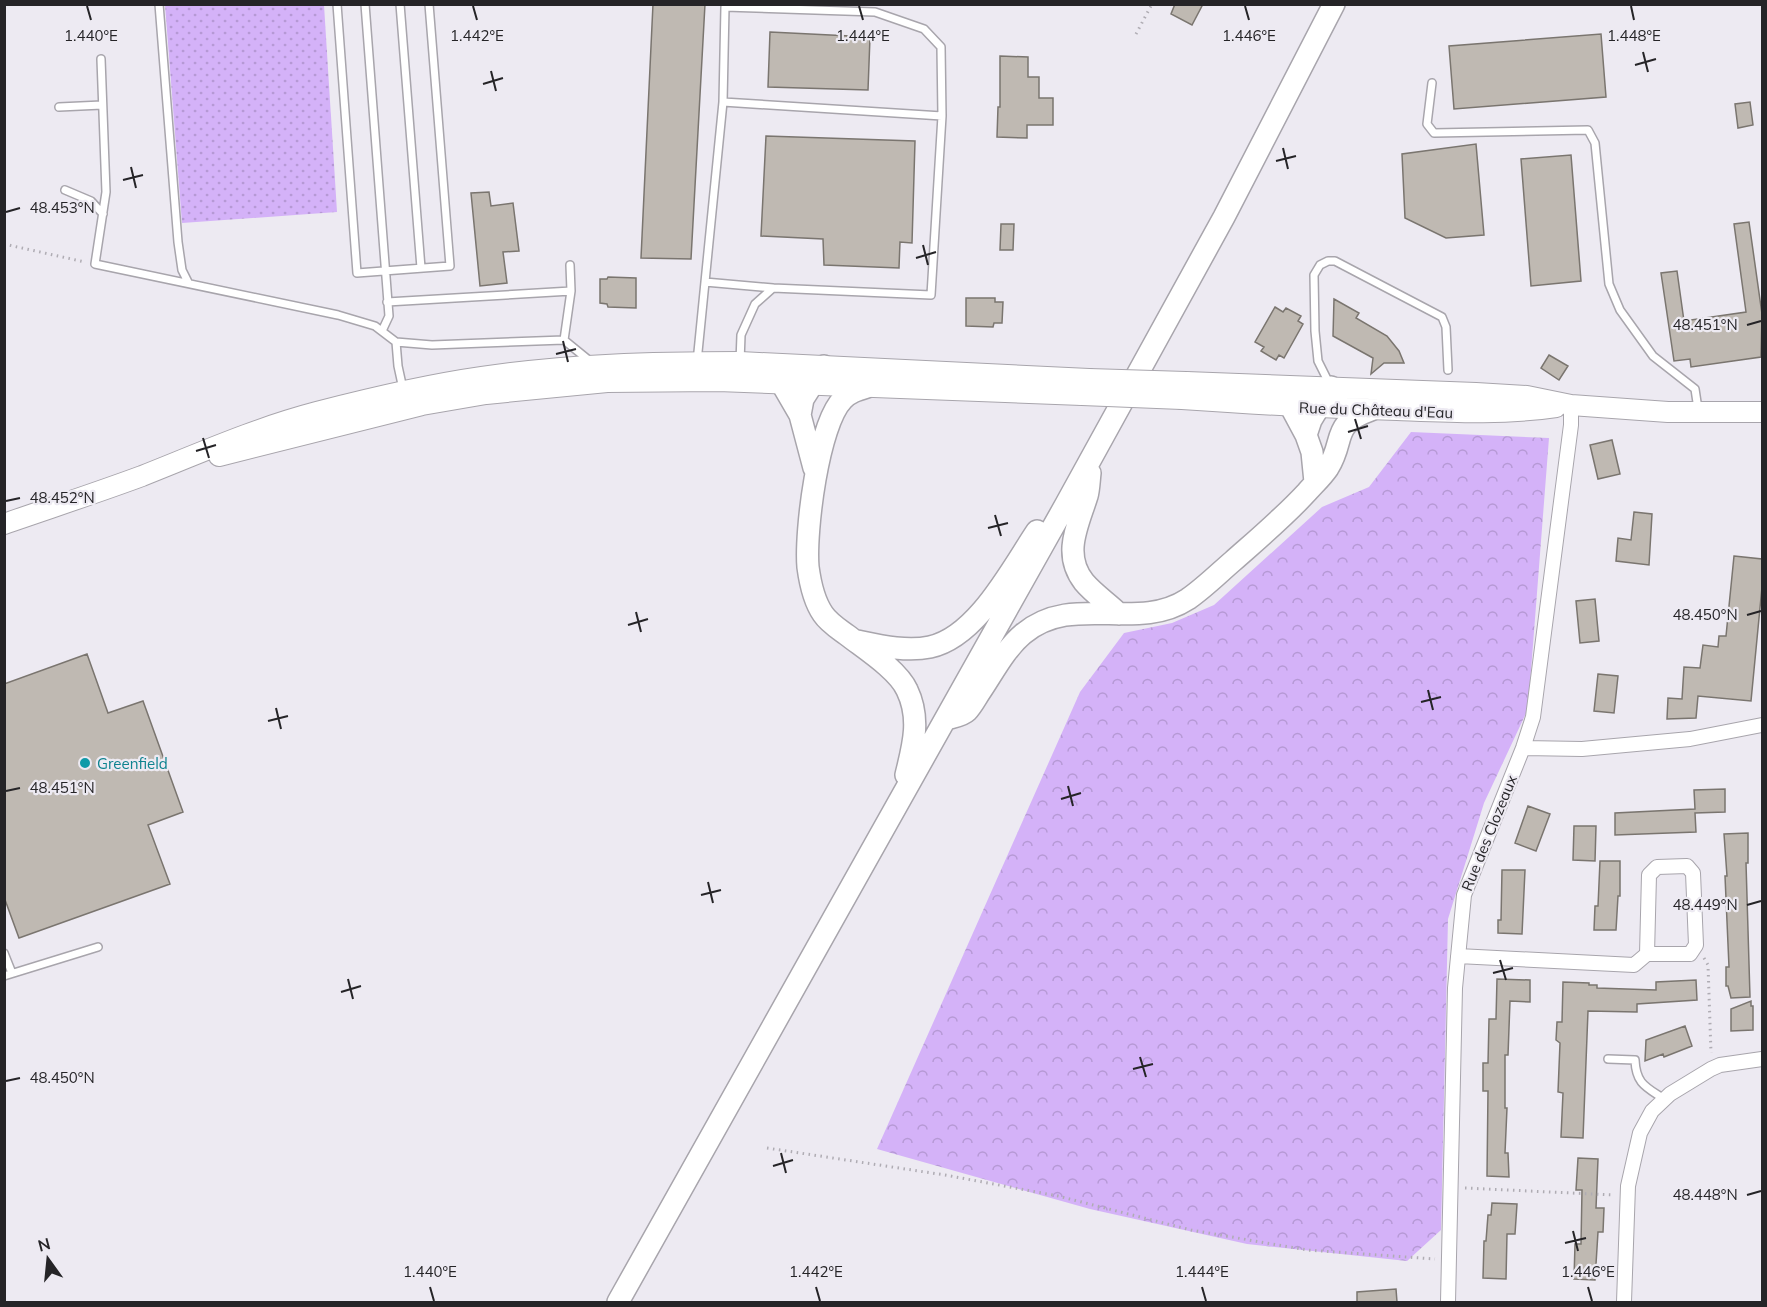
<svg xmlns="http://www.w3.org/2000/svg" width="1767" height="1307" viewBox="0 0 1767 1307" font-family="Mulish,sans-serif">
<defs>
<pattern id="forest-crowns" width="20" height="18" patternUnits="userSpaceOnUse" patternTransform="scale(1.5)"><rect width="20" height="18" fill="#d4b2f8"/><path d="M2 6a3 3 0 1 1 6 0M12 15a3 3 0 1 1 6 0" fill="none" stroke="#b699d5"/></pattern>
<pattern id="park-dots" width="8" height="8" patternUnits="userSpaceOnUse" patternTransform="scale(1.5)"><rect width="8" height="8" fill="#d4b2f8"/><path d="M2 2h.1M6 6h.1" fill="none" stroke="#b699d5" stroke-width="1.8" stroke-linecap="round"/></pattern>
</defs>
<rect width="100%" height="100%" fill="#edeaf2"/>
<path fill="url(#forest-crowns)" d="M 1411,432 L 1549,438 L 1528,709 L 1484,803 L 1448,919 L 1441,1230 L 1407,1261 L 1247,1244 L 1090,1209 L 877,1149 L 1080,692 L 1124,633 L 1172,623 L 1214,605 L 1322,507 L 1369,487 Z"/>
<path fill="url(#park-dots)" d="M 165,5 L 324,5 L 337,212 L 182,223 Z"/>
<path fill="#bfb9b2" stroke="#7a756f" stroke-width="1.5" d="M 653,4 L 705,4 L 691,259 L 641,258 Z
M 1175,4 L 1203,4 L 1192,25 L 1171,14 Z
M 770,32 L 870,37 L 868,90 L 768,87 Z
M 1601,34 L 1606,97 L 1454,109 L 1449,46 Z
M 1000,56 L 1028,57 L 1028,77 L 1039,77 L 1039,98 L 1053,98 L 1053,125 L 1027,125 L 1027,138 L 997,137 L 998,107 L 1000,107 Z
M 1750,102 L 1753,125 L 1738,128 L 1735,104 Z
M 766,136 L 915,141 L 912,243 L 900,242 L 899,268 L 824,265 L 823,239 L 761,236 Z
M 1476,144 L 1484,235 L 1446,238 L 1405,218 L 1402,154 Z
M 1571,155 L 1581,281 L 1531,286 L 1521,159 Z
M 489,192 L 491,206 L 513,203 L 519,251 L 503,252 L 507,283 L 480,286 L 471,193 Z
M 1749,222 L 1762,314 L 1761,357 L 1691,367 L 1690,359 L 1674,361 L 1661,273 L 1677,271 L 1684,321 L 1746,312 L 1734,224 Z
M 1001,224 L 1014,224 L 1013,250 L 1000,250 Z
M 608,277 L 636,278 L 636,308 L 608,307 L 607,304 L 600,303 L 600,279 L 607,279 Z
M 966,298 L 995,298 L 995,302 L 1003,302 L 1002,323 L 994,323 L 993,327 L 966,326 Z
M 1334,299 L 1359,313 L 1356,318 L 1387,336 L 1399,351 L 1404,363 L 1384,363 L 1371,374 L 1373,358 L 1333,336 Z
M 1275,307 L 1283,312 L 1286,308 L 1301,316 L 1298,321 L 1303,324 L 1284,358 L 1279,355 L 1276,360 L 1261,351 L 1264,347 L 1255,342 Z
M 1549,355 L 1568,366 L 1559,380 L 1541,368 Z
M 1612,440 L 1620,474 L 1598,479 L 1590,445 Z
M 1634,512 L 1652,514 L 1649,565 L 1616,561 L 1618,538 L 1631,540 Z
M 1734,556 L 1762,559 L 1762,587 L 1751,701 L 1698,696 L 1696,718 L 1667,719 L 1668,698 L 1682,699 L 1684,667 L 1700,668 L 1703,645 L 1718,647 L 1719,636 L 1726,636 Z
M 1595,599 L 1599,641 L 1580,643 L 1576,601 Z
M 87,654 L 108,713 L 143,701 L 183,812 L 148,825 L 170,884 L 19,938 L 4,897 L 4,684 Z
M 1598,674 L 1618,676 L 1614,713 L 1594,711 Z
M 1725,789 L 1725,812 L 1695,813 L 1696,832 L 1615,835 L 1615,813 L 1695,809 L 1694,790 Z
M 1528,806 L 1550,814 L 1536,851 L 1515,843 Z
M 1574,826 L 1596,826 L 1595,861 L 1573,860 Z
M 1748,833 L 1748,863 L 1746,863 L 1750,997 L 1731,998 L 1728,986 L 1726,986 L 1726,967 L 1729,967 L 1725,876 L 1727,876 L 1724,834 Z
M 1600,861 L 1620,861 L 1620,896 L 1618,896 L 1616,930 L 1594,930 L 1595,906 L 1598,906 Z
M 1502,870 L 1525,870 L 1522,934 L 1498,933 L 1498,920 L 1501,920 Z
M 1497,979 L 1530,980 L 1530,1002 L 1510,1001 L 1508,1055 L 1505,1055 L 1505,1108 L 1507,1108 L 1505,1153 L 1508,1153 L 1509,1177 L 1487,1176 L 1488,1091 L 1483,1091 L 1483,1063 L 1488,1063 L 1489,1019 L 1496,1019 Z
M 1696,980 L 1697,1000 L 1637,1004 L 1637,1012 L 1588,1011 L 1583,1138 L 1561,1137 L 1563,1093 L 1558,1092 L 1560,1043 L 1556,1040 L 1557,1022 L 1562,1022 L 1563,982 L 1589,983 L 1589,985 L 1597,985 L 1597,988 L 1656,990 L 1656,982 Z
M 1751,1001 L 1751,1006 L 1753,1006 L 1753,1030 L 1731,1031 L 1731,1009 Z
M 1685,1026 L 1692,1046 L 1664,1057 L 1663,1054 L 1645,1061 L 1646,1040 Z
M 1578,1158 L 1598,1159 L 1596,1208 L 1604,1208 L 1603,1232 L 1598,1232 L 1595,1280 L 1574,1279 L 1575,1244 L 1581,1244 L 1582,1190 L 1576,1190 Z
M 1492,1203 L 1517,1204 L 1515,1234 L 1507,1234 L 1506,1279 L 1483,1278 L 1484,1241 L 1486,1241 L 1488,1215 L 1491,1215 Z
M 1396,1289 L 1397,1302 L 1357,1302 L 1357,1292 Z"/>
<g fill="none" stroke-linecap="round" stroke-linejoin="round">
<defs>
<path id="service" d="M 159,4 L 178,242 L 182,270 L 188,282
M 337,4 L 357,273 L 450,266 L 429,4
M 365,4 L 389,316 L 382,331
M 400,4 L 421,268
M 101,59 L 106,192 L 95,264 L 338,315 L 375,326 L 396,342 L 398,366 L 403,389
M 1432,83 L 1427,124 L 1434,133 L 1588,130 L 1595,143 L 1609,284 L 1620,310 L 1653,356 L 1695,389 L 1698,409
M 723,102 L 942,116 L 931,295 L 773,288 L 755,304 L 741,335 L 740,362 L 718,381 L 697,362 Z
M 723,102 L 725,7 L 875,12 L 924,29 L 941,47 L 942,116
M 59,107 L 102,105
M 65,190 L 91,201 L 103,214
M 570,265 L 571,291
M 705,282 L 773,288
M 387,302 L 571,291 L 564,340
M 396,342 L 432,345 L 564,340 L 591,362
M 1330,385 L 1318,361 L 1315,331 L 1314,275 L 1320,265 L 1328,261 L 1335,261 L 1442,317 L 1446,327 L 1448,370
M 4,953 L 12,973
M 4,976 L 98,947
M 1608,1059 L 1635,1060 C 1636,1084 1646,1087 1664,1099"/>
<path id="minor" d="M 1523,748 L 1582,749 L 1690,739 L 1762,725
M 1458,956 L 1634,965 L 1647,954 L 1690,954 L 1696,945 L 1693,873 L 1687,866 L 1657,867 L 1649,875 L 1647,954
M 1448,1302 L 1455,988 L 1464,895 L 1523,748 L 1533,717 L 1571,425 L 1571,405
M 1624,1302 L 1628,1186 L 1640,1133 L 1652,1111 L 1670,1094 L 1711,1069 L 1720,1065 L 1762,1059"/>
<path id="secondary" d="M 1186,382 L 1476,393 L 1527,396 L 1571,405 L 1668,412 L 1762,412
M 1182,399 C 1254,404 1325,408 1397,410 C 1450,412 1503,415 1556,407
M 219,456 L 422,405 L 486,394 L 607,382 L 718,381 L 1082,395
M 4,524 C 50,508 96,493 142,476 C 200,453 256,428 317,412 C 371,398 426,385 482,377 C 567,364 654,362 740,362 L 1089,379"/>
<path id="primary" d="M 782,384 L 800,415 L 814,468
M 867,387 C 857,390 850,392 843,399 C 818,424 805,532 808,567 C 810,582 814,601 823,614 C 829,623 839,629 847,635 C 865,649 898,670 907,690 C 921,719 913,746 906,775
M 1291,407 L 1306,435 L 1312,452 L 1315,482
M 800,415 L 803,399 L 824,366
M 1306,435 L 1311,420 L 1331,387
M 1090,473 C 1089,481 1089,489 1087,496 C 1078,525 1062,554 1084,582 C 1094,594 1108,603 1119,614
M 857,641 C 881,646 907,652 930,647 C 977,637 1012,568 1037,531
M 946,719 C 952,717 962,716 967,711 C 972,706 976,698 980,692 C 993,673 1005,649 1023,634 C 1073,592 1136,633 1188,599 C 1204,588 1219,573 1233,561 C 1259,538 1284,517 1307,492 C 1313,485 1322,477 1328,468 C 1346,439 1330,425 1371,410
M 618,1302 L 1066,504 L 1224,217 L 1334,4"/>
</defs>
<use href="#service" stroke="#a8a5ac" stroke-width="10"/>
<use href="#minor" stroke="#a8a5ac" stroke-width="16"/>
<use href="#secondary" stroke="#a8a5ac" stroke-width="22"/>
<use href="#primary" stroke="#a8a5ac" stroke-width="24"/>
<path stroke="#afacb3" stroke-width="3" stroke-dasharray="1.5 4.5" stroke-linecap="butt" d="M 1136,34 L 1152,4
M 4,244 L 85,262
M 1704,958 L 1708,965 L 1711,1053
M 767,1148 L 945,1175 L 1058,1196 L 1191,1230 L 1307,1250 L 1435,1259
M 1465,1188 L 1614,1195"/>
<use href="#service" stroke="#fff" stroke-width="7"/>
<use href="#minor" stroke="#fff" stroke-width="14"/>
<use href="#secondary" stroke="#fff" stroke-width="20"/>
<use href="#primary" stroke="#fff" stroke-width="21"/>
<defs>
<path id="secondary-bridge" d="M 1089,379 L 1186,382
M 1082,395 L 1182,399"/>
</defs>
<use href="#secondary-bridge" stroke="#a8a5ac" stroke-width="22" stroke-linecap="butt"/>
<use href="#secondary-bridge" stroke="#fff" stroke-width="20"/>
</g>
<path fill="none" stroke="#252427" stroke-width="2" d="M 87,6 L 91,20M 473,6 L 477,20M 859,6 L 863,20M 1245,6 L 1249,20M 1631,6 L 1634,20M 1643,52 L 1648,72M 1635,65 L 1656,59M 491,71 L 496,91M 483,84 L 503,78M 1283,148 L 1288,169M 1276,161 L 1296,156M 131,167 L 136,188M 123,180 L 143,175M 6,212 L 20,208M 923,245 L 928,265M 916,258 L 936,252M 1747,325 L 1761,321M 563,341 L 568,362M 556,354 L 576,349M 1355,419 L 1361,439M 1348,432 L 1368,426M 203,438 L 209,458M 196,451 L 216,445M 6,501 L 20,498M 995,515 L 1001,536M 988,528 L 1008,523M 636,612 L 641,632M 1747,615 L 1761,611M 628,625 L 648,619M 1428,690 L 1433,710M 1421,702 L 1441,697M 276,708 L 281,729M 268,721 L 288,716M 1068,786 L 1073,806M 6,791 L 20,788M 1061,799 L 1081,793M 708,882 L 713,903M 701,895 L 721,890M 1747,905 L 1761,901M 1500,960 L 1506,980M 1493,973 L 1513,968M 348,979 L 353,999M 341,992 L 361,986M 1140,1057 L 1146,1077M 1133,1069 L 1153,1064M 6,1081 L 20,1078M 781,1153 L 786,1173M 773,1166 L 793,1160M 1747,1195 L 1761,1191M 1573,1231 L 1578,1251M 1565,1243 L 1586,1238M 430,1287 L 434,1301M 816,1287 L 820,1301M 1202,1287 L 1206,1301M 1588,1287 L 1592,1301"/>
<circle fill="#0f9aa8" stroke="#edeaf2" stroke-width="2" cx="85" cy="763" r="6"/>
<g text-anchor="middle" dominant-baseline="central" stroke-width="4.5" stroke-linejoin="round" paint-order="stroke">
<g font-size="15" fill="#252427" stroke="#edeaf2">
<text transform="translate(1376 410) rotate(2)">Rue du Château d'Eau</text>
<text transform="translate(1489 833) rotate(-68)">Rue des Clozeaux</text>
</g>
<g font-size="15" fill="#0d838f" stroke="#edeaf2" text-anchor="start">
<text x="97" y="763">Greenfield</text>
</g>
</g>
<g font-size="15" text-anchor="middle" fill="#252427" stroke="#edeaf2" stroke-width="4.5" stroke-linejoin="round" paint-order="stroke">
<text x="91" y="41">1.440°E</text>
<text x="477" y="41">1.442°E</text>
<text x="863" y="41">1.444°E</text>
<text x="1249" y="41">1.446°E</text>
<text x="1634" y="41">1.448°E</text>
<text x="62" y="213">48.453°N</text>
<text x="1705" y="330">48.451°N</text>
<text x="62" y="503">48.452°N</text>
<text x="1705" y="620">48.450°N</text>
<text x="62" y="793">48.451°N</text>
<text x="1705" y="910">48.449°N</text>
<text x="62" y="1083">48.450°N</text>
<text x="1705" y="1200">48.448°N</text>
<text x="430" y="1277">1.440°E</text>
<text x="816" y="1277">1.442°E</text>
<text x="1202" y="1277">1.444°E</text>
<text x="1588" y="1277">1.446°E</text>
</g>
<rect width="1767" height="1307" fill="none" stroke="#252427" stroke-width="12"/>
<g transform="translate(48 1259) rotate(345)" stroke="#edeaf2" stroke-width="4.5" paint-order="stroke">
<path d="M0-4.5L10 22L0 15L-10 22Z" fill="#252427"/>
<text y="-9" font-size="16" font-weight="bold" text-anchor="middle" fill="#252427">N</text>
</g>
</svg>
